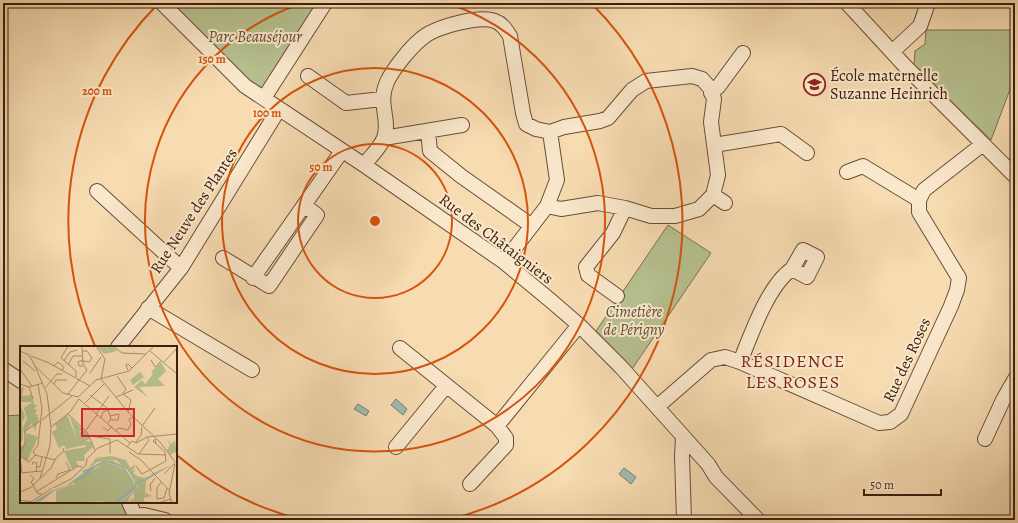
<svg xmlns="http://www.w3.org/2000/svg" width="1018" height="523" viewBox="0 0 1018 523" font-family="Alegreya,serif">
<rect width="100%" height="100%" fill="#f7dbb1"/>
<filter id="stains"><feTurbulence type="fractalNoise" baseFrequency=".005" numOctaves="4"/><feColorMatrix values="0 0 0 0 .2 0 0 0 0 .09 0 0 0 0 .02 0 0 0 .5 -.17"/></filter>
<radialGradient id="worn" r=".72"><stop offset=".6" stop-color="#630" stop-opacity="0"/><stop offset="1" stop-color="#630" stop-opacity=".3"/></radialGradient>
<path fill="#b7c190" stroke="#797050" d="M 172,3 L 311,3 L 315,7 L 262,90 L 250,81 Z
M 926,30 L 1015,30 L 1015,76 L 991,140 L 914,65 L 915,51 L 925,44 Z
M 1015,145 L 1015,168 L 1009,161 Z
M 668,225 L 711,253 L 632,369 L 596,331 Z
M 21,415 L 21,502 L 123,502 L 130,520 L 3,520 L 3,416 Z"/>
<path fill="#9dbbae" stroke="#767c6e" d="M 396,399 L 407,409 L 403,415 L 391,405 Z
M 358,404 L 369,411 L 366,416 L 354,409 Z
M 624,468 L 636,477 L 631,484 L 619,474 Z"/>
<g fill="none" stroke-linecap="round" stroke-linejoin="round">
<defs>
<path id="minor" d="M 162,3 L 245,86 L 364,165 L 504,262 L 550,300 L 579,325 L 621,367 L 708,464 L 716,477 L 758,520
M 847,3 L 905,66 L 1015,176
M 892,52 L 920,26 L 928,3
M 308,76 L 346,103 L 382,99
M 711,93 L 718,87 L 743,53
M 264,98 L 325,3
M 428,131 L 430,151 L 461,176 L 532,226
M 384,138 L 462,125
M 714,145 L 781,134 L 807,153
M 364,165 C 370,157 380,148 384,138 C 391,120 377,104 387,82 C 393,69 410,48 421,39 C 434,27 479,15 495,21 C 503,24 506,30 510,36 L 523,113 L 526,124 L 536,129 L 550,132
M 847,172 L 863,166 L 919,200
M 97,191 L 181,268
M 713,195 L 725,203
M 547,206 L 561,209 L 598,203 L 625,208 L 651,216 L 675,216 L 699,209 L 713,195 L 718,175 L 711,122 L 714,99 L 710,88 L 702,79 L 692,76 L 646,81 L 632,90 L 608,118 L 600,121 L 564,127 L 550,132
M 223,258 L 269,286 L 317,215 L 304,205
M 504,262 L 547,206 L 557,180 L 550,132
M 253,278 L 342,151
M 617,296 L 588,275 L 586,267 L 613,233 L 625,208
M 148,308 L 252,370
M 118,347 L 181,268 L 279,109
M 400,348 L 497,426 L 579,325
M 740,362 C 751,335 768,285 792,269 L 807,277 L 817,257 L 803,250 L 792,269
M 3,369 L 21,381
M 657,407 L 711,360 L 725,357 L 740,362 L 879,423 L 890,422 L 901,414 L 951,306 L 957,290 L 959,278 L 919,212 L 919,200 L 924,190 L 983,144
M 683,436 L 682,456 L 684,520
M 985,439 L 1003,400 L 1015,379
M 396,447 L 446,386
M 470,484 L 506,445 L 506,438 L 497,426
M 129,502 L 137,520
M 135,516 L 144,515 L 165,520"/>
</defs>
<use href="#minor" stroke="#6a4d38" stroke-width="16"/>
<use href="#minor" stroke="#fae8cc" stroke-width="14"/>
</g>
<g fill="none" stroke="#d7530c" stroke-width="2">
<circle cx="375" cy="221" r="77"/>
<circle cx="375" cy="221" r="153"/>
<path d="M450 4A230 230 0 1 1 300 4"/>
<path d="M303 520A307 307 0 0 1 178 456M95 346A307 307 0 0 1 158 4M592 4A307 307 0 0 1 447 520"/>
</g>
<defs>
<symbol id="school-ring" viewBox="-11 -11 22 22"><circle r="9.5" fill="#fae8cc" stroke="#8f2418" stroke-width="1.5"/><path d="M0-5L7-2L0 1L-7-2ZM-4 1L0 2.5L4 1V4Q0 6-4 4Z" fill="#8f2418"/></symbol>
</defs>
<g fill-rule="evenodd">
<use href="#school-ring" x="802" y="72" width="25" height="25"/>
</g>
<g text-anchor="middle" dominant-baseline="central" stroke-width="4" stroke-linejoin="round" paint-order="stroke">
<g font-size="16" font-style="italic" fill="#604f36" stroke="#fae8cc">
<text x="255" y="37">Parc Beauséjour</text>
<text x="634" y="312">Cimetière<tspan x="634" dy="18">de Périgny</tspan></text>
</g>
<g font-size="16" fill="#3b1e0f" stroke="#fae8cc" text-anchor="start">
<text x="830" y="76">École maternelle<tspan x="830" dy="18">Suzanne Heinrich</tspan></text>
</g>
<g font-size="16" fill="#3b1e0f" stroke="#fae8cc">
<text transform="translate(194 211) rotate(-57)">Rue Neuve des Plantes</text>
<text transform="translate(496 239) rotate(37)">Rue des Châtaigniers</text>
<text transform="translate(907 360) rotate(-65)">Rue des Roses</text>
</g>
<g font-size="18" letter-spacing="1" fill="#7a1f14" stroke="#fae8cc">
<text x="793" y="361">RÉSIDENCE<tspan x="793" dy="21">LES ROSES</tspan></text>
</g>
</g>
<g transform="translate(20 346)">
<rect width="157" height="157" fill="#f7dbb1"/>
<path d="M 76,0 L 87,0 L 87,4 L 88,0 L 92,0 L 97,5 L 84,8 ZM 141,16 L 146,25 L 138,33 L 145,40 L 119,41 L 129,52 L 114,41 L 122,34 L 125,38 L 127,36 L 133,28 L 131,26 ZM 120,26 L 124,31 L 113,39 L 110,34 ZM 4,41 L 2,50 L 12,49 L 14,59 L 17,59 L 14,63 L 19,63 L 14,64 L 17,64 L 15,68 L 19,69 L 16,70 L 19,72 L 15,85 L 12,77 L 4,88 L 3,82 L 7,72 L 4,62 L 12,56 L 0,56 L 0,44 ZM 0,58 L 5,70 L 2,76 L 3,93 L 0,99 ZM 47,69 L 57,93 L 50,71 L 62,83 L 58,87 L 64,84 L 70,92 L 66,95 L 71,96 L 73,101 L 64,109 L 65,115 L 56,115 L 58,120 L 52,123 L 44,105 L 66,101 L 65,99 L 46,103 L 44,99 L 39,102 L 32,86 L 37,83 L 35,78 ZM 7,87 L 18,91 L 7,115 L 0,110 L 0,101 L 4,99 ZM 147,93 L 151,98 L 155,94 L 157,109 L 155,106 L 150,109 L 147,104 L 150,99 ZM 91,110 L 106,114 L 110,122 L 116,118 L 112,125 L 116,123 L 113,127 L 117,130 L 124,132 L 132,129 L 126,135 L 125,147 L 132,150 L 124,152 L 124,155 L 132,157 L 109,157 L 112,152 L 114,154 L 114,148 L 110,150 L 108,157 L 97,157 L 113,147 L 117,140 L 109,126 L 96,114 L 77,116 L 66,125 L 63,126 L 62,125 L 69,122 L 76,112 ZM 85,116 L 100,121 L 108,129 L 115,140 L 111,146 L 93,157 L 82,157 L 84,155 L 40,157 L 36,155 L 36,145 L 52,138 L 54,140 L 54,135 L 64,131 L 63,127 L 73,120 L 71,126 Z" fill="#b7c190"/>
<path d="M 83,115 L 92,115 L 103,120 L 115,138 L 120,134 L 126,134 L 132,128 L 153,118 L 127,134 L 116,138 L 116,142 L 113,146 L 97,157 L 93,157 L 115,140 L 101,121 L 86,116 L 76,121 L 66,131 L 34,145 L 21,155 L 12,157 L 31,145 L 47,139 L 62,128 L 63,130 L 63,126 Z" fill="#9dbbae"/>
<path fill="none" stroke="#ac8f70" stroke-width="1" d="M 48,0 L 41,12 L 56,25 L 56,31M 76,0 L 85,13 L 81,33M 93,0 L 102,7 L 126,8M 0,5 L 9,9 L 15,20 L 43,47 L 58,51M 62,5 L 67,5 L 72,12 L 69,16 L 63,15M 130,5 L 157,28M 11,10 L 29,17 L 70,40M 63,14 L 58,16 L 59,20 L 63,20M 131,14 L 135,21 L 141,15M 3,15 L 15,25M 44,15 L 50,6 L 57,4M 143,17 L 157,2M 48,19 L 53,10 L 63,10M 15,20 L 27,48 L 31,81M 34,20 L 38,16 L 44,21 L 42,25M 0,23 L 12,40M 108,24 L 106,19 L 108,18 L 112,22M 70,27 L 81,11M 97,30 L 106,43 L 103,47M 81,33 L 108,66 L 140,96 L 155,116M 0,38 L 9,41 L 23,37M 34,38 L 36,34 L 47,34M 9,41 L 13,53M 25,42 L 37,28 L 42,28M 48,48 L 67,24 L 63,18 L 62,0M 103,48 L 111,54 L 108,66M 70,49 L 87,62M 58,51 L 76,34 L 109,25 L 134,0M 96,51 L 113,44M 59,53 L 110,97M 65,57 L 84,38M 48,68 L 67,86 L 75,104M 76,68 L 89,50M 90,70 L 99,68 L 98,74 L 91,74M 81,72 L 83,66 L 88,64 L 91,73 L 88,77M 22,74 L 52,50M 122,80 L 135,62M 83,81 L 88,85 L 92,80M 66,84 L 77,69M 96,84 L 99,82 L 108,84 L 111,78 L 109,73 L 113,71M 70,90 L 90,93 L 90,107M 97,94 L 118,108 L 146,109M 116,96 L 121,89 L 122,81M 107,101 L 112,95 L 116,97 L 127,91 L 157,88M 109,106 L 121,114 L 150,145M 0,108 L 5,97 L 5,85 L 20,75M 119,108 L 129,94 L 127,91M 15,109 L 35,114M 16,109 L 13,106 L 18,99 L 22,62 L 18,38M 0,110 L 9,116 L 15,109M 0,113 L 2,126M 12,119 L 13,116 L 17,117 L 16,126M 116,120 L 122,128 L 146,115 L 145,106 L 133,95 L 135,93 L 136,98M 17,121 L 20,121 L 22,111M 0,127 L 22,125M 144,128 L 155,117M 10,129 L 14,133 L 11,136 L 13,139M 20,132 L 30,100 L 31,81 L 50,66 L 59,53M 36,132 L 38,128 L 50,124 L 46,116M 141,136 L 137,142 L 137,153 L 144,152 L 147,142M 13,139 L 17,147 L 22,148M 33,142 L 51,133 L 66,119 L 67,113 L 78,102 L 97,94M 131,145 L 130,139 L 135,132M 0,146 L 10,142 L 31,122 L 36,112 L 44,105 L 43,102M 16,146 L 58,120 L 62,121M 0,154 L 12,156M 11,156 L 32,142M 138,157 L 151,153M 152,157 L 149,147 L 155,118"/>
<path fill="#d62828" fill-opacity="0.15" stroke="#d62828" stroke-width="2" d="M 62,63 L 114,63 L 114,90 L 62,90 Z"/>
<rect width="157" height="157" fill="none" stroke="#3b1e0f" stroke-width="2"/>
</g>
<circle cx="375" cy="221" r="6" fill="#d7530c" stroke="#fae8cc" stroke-width="2"/>
<g font-size="12" text-anchor="middle" font-weight="bold" fill="#d7530c" stroke="#fae8cc" stroke-width="4" stroke-linejoin="round" paint-order="stroke">
<text x="212" y="63">150 m</text>
<text x="97" y="95">200 m</text>
<text x="267" y="117">100 m</text>
<text x="321" y="171">50 m</text>
</g>
<rect width="1018" height="523" fill="none" stroke="#f7dbb1" stroke-width="16"/>
<rect x="4" y="4" width="1010" height="515" fill="none" stroke="#3b1e0f" stroke-width="2"/>
<rect x="8" y="8" width="1002" height="507" fill="none" stroke="#3b1e0f"/>
<path d="M864 489v6h77v-6" fill="none" stroke="#3b1e0f" stroke-width="2"/>
<text x="870" y="489" font-size="12" fill="#3b1e0f" stroke="#fae8cc" stroke-width="3" paint-order="stroke">50 m</text>
<rect width="100%" height="100%" filter="url(#stains)"/>
<rect width="100%" height="100%" fill="url(#worn)"/>
</svg>
